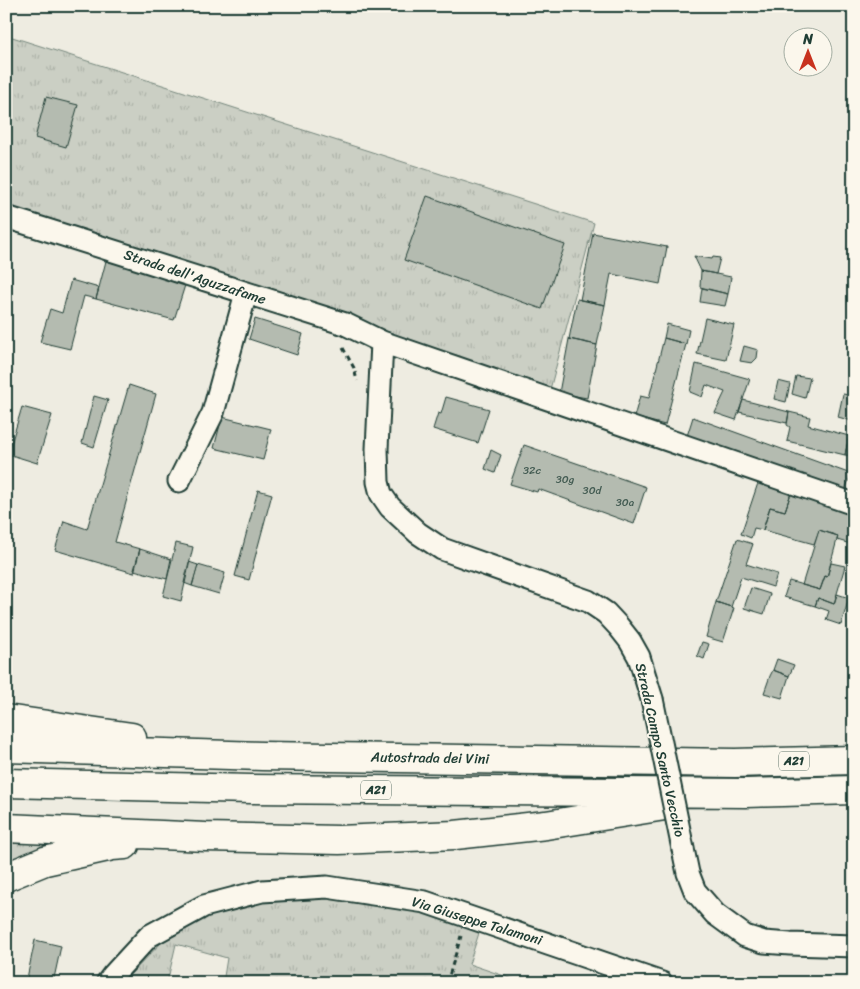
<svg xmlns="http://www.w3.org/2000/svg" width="860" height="989" viewBox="0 0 860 989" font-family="Sriracha,sans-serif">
<defs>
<pattern id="grass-tufts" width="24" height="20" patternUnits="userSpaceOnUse" patternTransform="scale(1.25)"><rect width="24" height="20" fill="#cbcfc4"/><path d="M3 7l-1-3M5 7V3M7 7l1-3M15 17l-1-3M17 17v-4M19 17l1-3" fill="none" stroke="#aeb3a9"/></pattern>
</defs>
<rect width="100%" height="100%" fill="#eeece1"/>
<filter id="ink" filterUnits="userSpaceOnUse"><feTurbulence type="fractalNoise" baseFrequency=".02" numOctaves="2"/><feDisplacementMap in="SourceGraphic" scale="10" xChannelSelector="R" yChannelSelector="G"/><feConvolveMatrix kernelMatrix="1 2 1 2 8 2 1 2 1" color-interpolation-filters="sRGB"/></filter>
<g filter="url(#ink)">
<path fill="url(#grass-tufts)" stroke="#75867c" d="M 6,35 L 594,223 L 548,397 L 6,218 Z
M 6,839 L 59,842 L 6,865 Z
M 261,892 L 423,902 L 480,930 L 469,964 L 525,983 L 223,983 L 227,958 L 176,944 L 167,983 L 125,983 L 129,976 L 163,941 L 147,936 Z"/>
<path fill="#b4bbb0" stroke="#1f3d34" d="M 46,97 L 78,105 L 66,147 L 35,138 Z
M 427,196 L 565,245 L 542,309 L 404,260 Z
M 593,233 L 667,247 L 660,284 L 611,274 L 605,305 L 580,300 Z
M 694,256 L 712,259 L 713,257 L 720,258 L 716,274 L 701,271 Z
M 106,261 L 186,282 L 174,320 L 96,299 Z
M 701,271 L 731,277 L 728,294 L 700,287 Z
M 71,280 L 99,288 L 96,299 L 84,296 L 70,349 L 40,342 L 50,309 L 62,313 Z
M 702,288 L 728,294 L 725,306 L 700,302 Z
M 577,299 L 605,305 L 597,345 L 569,339 Z
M 705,318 L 734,325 L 726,360 L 697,354 Z
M 255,319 L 303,334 L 297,355 L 249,339 Z
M 667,324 L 689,330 L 686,344 L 664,338 Z
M 664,338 L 686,344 L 665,425 L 634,417 L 640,396 L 649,398 Z
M 569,339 L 597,345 L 587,398 L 559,393 Z
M 744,346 L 758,350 L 757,358 L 752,363 L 740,361 Z
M 696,364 L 750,379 L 736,420 L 715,413 L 725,392 L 706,385 L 702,397 L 690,392 Z
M 796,376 L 810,378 L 805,398 L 792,394 Z
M 778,381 L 790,384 L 786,402 L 774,399 Z
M 129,385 L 156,394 L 115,542 L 140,549 L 134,573 L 55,550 L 64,521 L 87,529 Z
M 843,394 L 854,396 L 854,414 L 852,421 L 838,417 Z
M 94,396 L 108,400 L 94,447 L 82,443 Z
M 446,397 L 489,409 L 478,443 L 433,429 L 438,413 L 441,414 Z
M 743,400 L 789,412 L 787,423 L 739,412 Z
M 22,407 L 52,415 L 37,463 L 8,454 Z
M 789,412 L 810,417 L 808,425 L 849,436 L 845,455 L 787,441 L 790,427 L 787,425 Z
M 222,417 L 271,429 L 263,460 L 214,448 Z
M 693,417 L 851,474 L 844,493 L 687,436 Z
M 849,436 L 854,437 L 854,456 L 845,455 Z
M 524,445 L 646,487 L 634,524 L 538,489 L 537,492 L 510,484 Z
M 491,450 L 501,455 L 495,473 L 485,469 Z
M 758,483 L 791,493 L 785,511 L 770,507 L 763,530 L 754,528 L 751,538 L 741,534 Z
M 258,490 L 272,494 L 249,580 L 235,576 Z
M 791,493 L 846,511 L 845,513 L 854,515 L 854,545 L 837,540 L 838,536 L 819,530 L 814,544 L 763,530 L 770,507 L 785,511 Z
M 819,530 L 838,536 L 827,577 L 825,576 L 820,590 L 802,585 Z
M 737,539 L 753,544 L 746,564 L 777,574 L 773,587 L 741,577 L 731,607 L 716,602 Z
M 176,543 L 193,547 L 181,601 L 163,596 Z
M 140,549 L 171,559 L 167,579 L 134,570 Z
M 189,562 L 198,565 L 192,586 L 184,583 Z
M 831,563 L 845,566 L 834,604 L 818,598 L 815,606 L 784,597 L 789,581 L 820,590 L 825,576 L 827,577 Z
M 198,565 L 225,573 L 219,594 L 192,586 Z
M 751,588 L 770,594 L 764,614 L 744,608 Z
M 837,594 L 849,598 L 841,625 L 826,620 L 829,611 L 815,606 L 818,598 L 834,604 Z
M 716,602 L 734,608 L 723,642 L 706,637 Z
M 702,642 L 709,644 L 704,659 L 697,656 Z
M 777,659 L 794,665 L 789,676 L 773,670 Z
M 773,670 L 789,676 L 782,698 L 764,693 L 770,676 Z
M 35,940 L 61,946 L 53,983 L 26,983 Z"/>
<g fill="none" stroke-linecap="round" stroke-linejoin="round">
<defs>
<path id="minor" d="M 6,217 L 345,324 L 382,342 L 854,504
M 382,342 L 377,449 L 378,482 L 381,494 L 390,507 L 418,533 L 442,549 L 588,601 L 606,613 L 619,627 L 630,641 L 639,657 L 652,699
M 179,481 L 213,413 L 246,293
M 683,849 L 688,873 L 695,891 L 715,914 L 745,936 L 764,942 L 790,944 L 854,946
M 107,983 L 113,975 L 149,936 L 204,906 L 262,891 L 327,887 L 425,902 L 662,983"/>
<path id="highway" d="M 6,719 L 132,737
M 6,748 L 262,756 L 735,763 L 854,760
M 6,783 L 251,789 L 746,793 L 854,790
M 6,828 L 206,837 L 339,840 L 455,835 L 546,825 L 671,805
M 6,877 L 45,861 L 112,846 L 125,845"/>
</defs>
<use href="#minor" stroke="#1f3d34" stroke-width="25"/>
<use href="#highway" stroke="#1f3d34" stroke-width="31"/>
<path stroke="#1f3d34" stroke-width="3" stroke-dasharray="5 4" stroke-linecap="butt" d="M 343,348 L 354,368 L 357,381
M 447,983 L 461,936"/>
<use href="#minor" stroke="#fbf7ec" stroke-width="21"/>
<use href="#highway" stroke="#fbf7ec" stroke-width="28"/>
<defs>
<path id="minor-bridge" d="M 652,699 L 683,849"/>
</defs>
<use href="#minor-bridge" stroke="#1f3d34" stroke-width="25" stroke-linecap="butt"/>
<use href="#minor-bridge" stroke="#fbf7ec" stroke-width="21"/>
</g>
</g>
<g text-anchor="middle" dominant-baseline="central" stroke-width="4" stroke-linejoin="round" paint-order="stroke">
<g font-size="11" fill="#445c53">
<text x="532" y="470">32c</text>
<text x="565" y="479">30g</text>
<text x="592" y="490">30d</text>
<text x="625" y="502">30a</text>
</g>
<g fill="#fbf7ec" stroke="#61756b" stroke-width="1">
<rect x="779" y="751.5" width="30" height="19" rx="4"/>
<rect x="361" y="780.5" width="30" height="19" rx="4"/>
</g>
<g font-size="12" font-weight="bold" fill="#1f3d34">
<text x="794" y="761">A21</text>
<text x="376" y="790">A21</text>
</g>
<g font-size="14" fill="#1f3d34" stroke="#fbf7ec">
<text transform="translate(195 277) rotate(18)">Strada dell'Aguzzafame</text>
<text transform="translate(660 750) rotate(77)">Strada Campo Santo Vecchio</text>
<text transform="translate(430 758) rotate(1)">Autostrada dei Vini</text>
<text transform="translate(477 921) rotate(17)">Via Giuseppe Talamoni</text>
</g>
</g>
<rect width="860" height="989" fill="none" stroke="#fbf7ec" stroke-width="25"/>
<rect x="12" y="12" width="835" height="964" fill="none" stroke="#1f3d34" stroke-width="2" filter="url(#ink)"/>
<g transform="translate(808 52)"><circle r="24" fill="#fbf7ec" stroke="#a3ada2"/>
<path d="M0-4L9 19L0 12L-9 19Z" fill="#c8321e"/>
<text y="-8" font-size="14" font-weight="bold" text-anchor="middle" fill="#1f3d34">N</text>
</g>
</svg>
